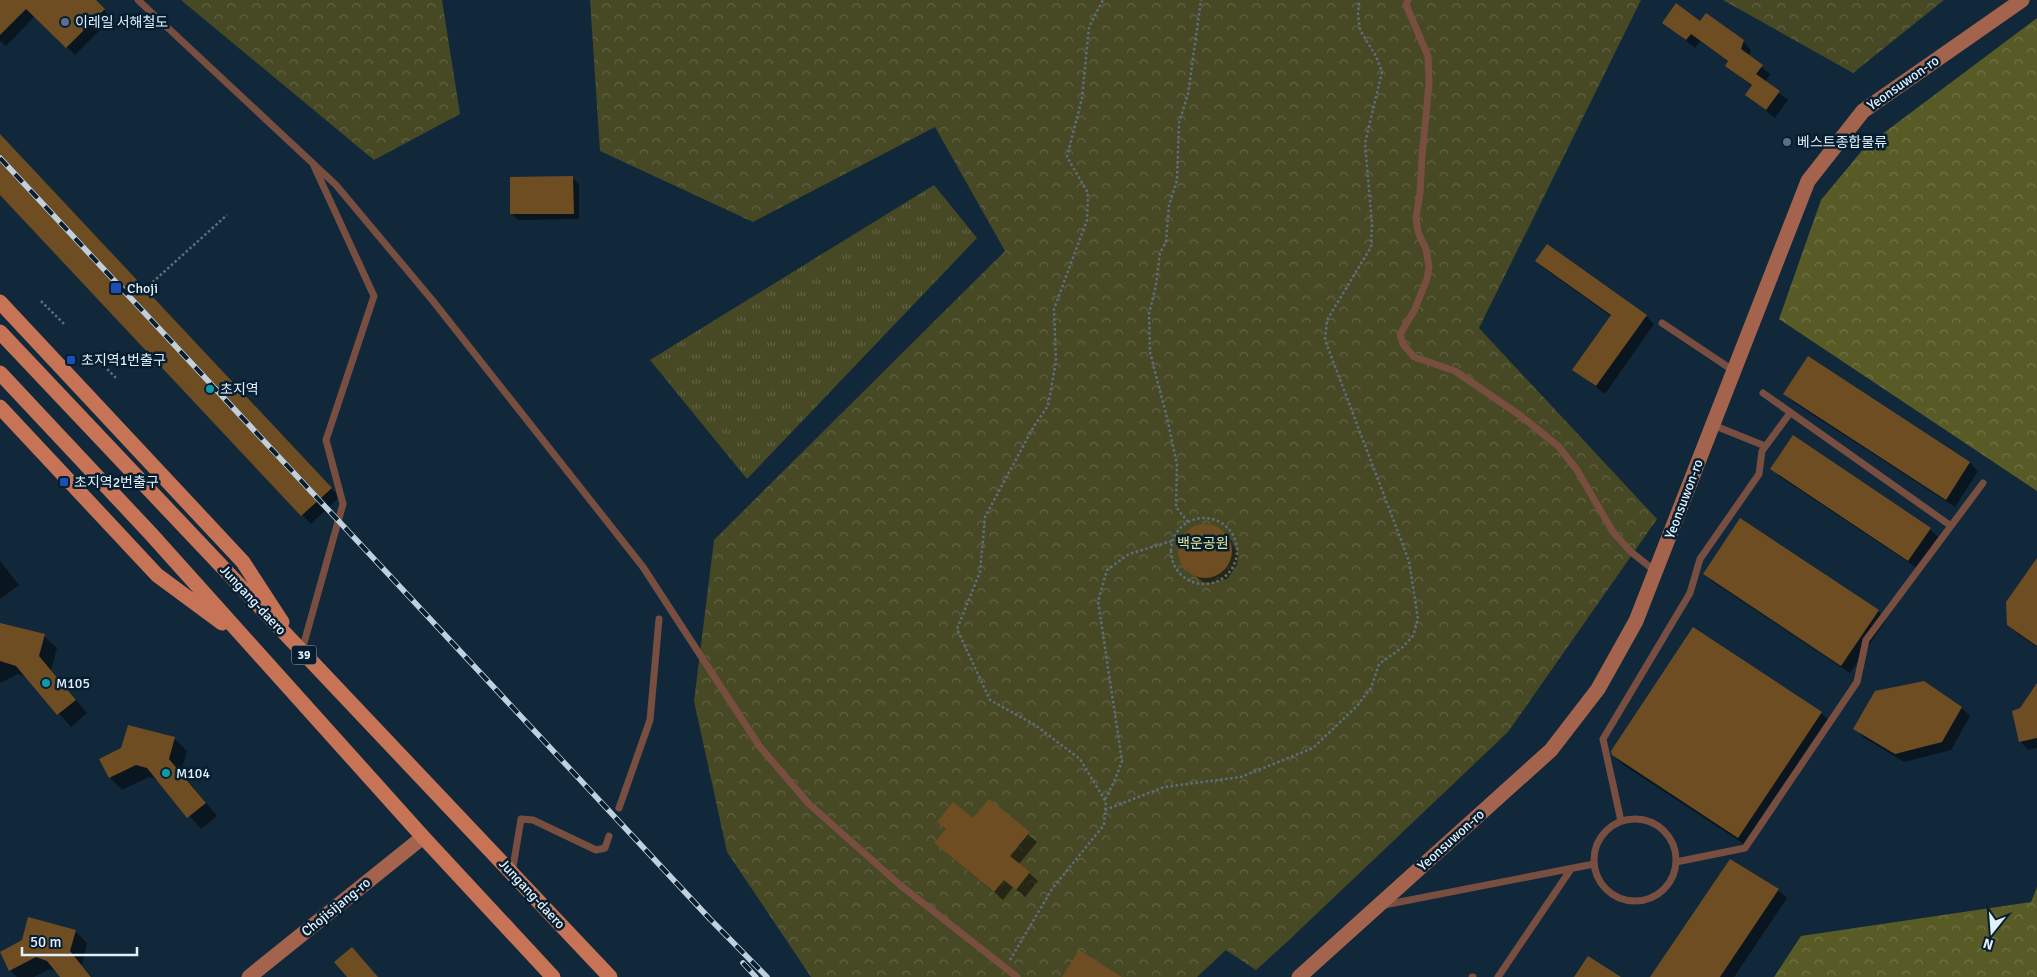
<svg xmlns="http://www.w3.org/2000/svg" width="2037" height="977" viewBox="0 0 2037 977" font-family="Signika,'Noto Sans KR',sans-serif">
<defs>
<pattern id="grass-tufts" width="24" height="20" patternUnits="userSpaceOnUse" patternTransform="scale(1.25)"><rect width="24" height="20" fill="#474824"/><path d="M3 7l-1-3M5 7V3M7 7l1-3M15 17l-1-3M17 17v-4M19 17l1-3" fill="none" stroke="#616345"/></pattern>
<pattern id="forest-crowns" width="20" height="18" patternUnits="userSpaceOnUse" patternTransform="scale(1.25)"><rect width="20" height="18" fill="#595b26"/><path d="M2 6a3 3 0 1 1 6 0M12 15a3 3 0 1 1 6 0" fill="none" stroke="#717346"/></pattern>
<pattern id="park-crowns" width="20" height="18" patternUnits="userSpaceOnUse" patternTransform="scale(1.25)"><rect width="20" height="18" fill="#474824"/><path d="M2 6a3 3 0 1 1 6 0M12 15a3 3 0 1 1 6 0" fill="none" stroke="#616345"/></pattern>
</defs>
<rect width="100%" height="100%" fill="#11283a"/>
<path fill="url(#grass-tufts)" d="M 934,185 L 977,238 L 747,479 L 650,360 Z"/>
<path fill="url(#forest-crowns)" d="M 2037,18 L 2037,491 L 1779,319 L 1821,200 L 1865,147 Z
M 2037,887 L 2037,977 L 1774,977 L 1801,936 L 2031,902 Z"/>
<path fill="url(#park-crowns)" d="M 181,0 L 442,0 L 460,114 L 374,160 Z
M 590,0 L 1641,0 L 1479,328 L 1657,519 L 1508,732 L 1288,941 L 1256,970 L 1226,950 L 1197,977 L 811,977 L 727,852 L 694,701 L 714,540 L 1005,251 L 935,127 L 753,222 L 600,151 Z
M 1723,0 L 1944,0 L 1853,73 Z"/>
<path fill="#0007" d="M 0,0 L 94,0 L 112,18 L 75,55 L 35,16 L 6,46 L 0,41 Z
M 1664,23 L 1701,23 L 1743,41 L 1751,50 L 1749,56 L 1770,74 L 1765,82 L 1788,100 L 1775,118 L 1747,95 L 1753,87 L 1727,66 L 1729,62 L 1700,41 L 1695,48 Z
M 0,135 L 339,497 L 311,524 L 0,193 Z
M 573,178 L 579,184 L 579,219 L 518,220 L 511,213 Z
M 1536,261 L 1646,316 L 1654,324 L 1605,394 L 1574,370 L 1612,317 L 1545,269 Z
M 1808,358 L 1970,463 L 1978,471 L 1955,507 L 1793,402 L 1785,394 Z
M 1772,469 L 1930,529 L 1938,537 L 1917,568 L 1780,477 Z
M 1200,525 L 1209,525 L 1217,528 L 1231,540 L 1236,548 L 1238,557 L 1237,565 L 1227,579 L 1211,583 L 1203,582 L 1189,571 L 1180,558 L 1180,541 L 1192,528 Z
M 2037,560 L 2037,647 L 2017,633 L 2008,624 Z
M 0,561 L 19,585 L 0,599 Z
M 1704,574 L 1878,611 L 1886,620 L 1850,673 L 1713,582 Z
M 0,624 L 44,636 L 57,648 L 51,670 L 87,713 L 71,727 L 27,677 L 18,674 L 0,683 Z
M 2037,685 L 2037,748 L 2028,750 L 2020,741 L 2021,709 Z
M 1962,708 L 1970,716 L 1951,750 L 1904,762 L 1863,737 L 1855,728 Z
M 1821,713 L 1830,721 L 1747,846 L 1622,764 L 1613,755 Z
M 174,738 L 187,751 L 181,772 L 217,816 L 201,829 L 158,780 L 149,777 L 122,790 L 110,778 L 101,760 Z
M 989,800 L 1037,842 L 1019,864 L 1038,881 L 1025,897 L 1013,887 L 1003,900 L 944,851 L 947,830 L 939,822 L 973,820 Z
M 1730,860 L 1778,890 L 1787,898 L 1734,977 L 1652,977 Z
M 75,931 L 87,943 L 82,965 L 92,977 L 62,977 L 58,972 L 49,969 L 34,977 L 17,977 L 10,970 Z"/>
<path fill="#6f4d23" d="M 0,0 L 96,0 L 105,9 L 66,48 L 26,9 L 0,35 Z
M 1676,3 L 1700,21 L 1706,13 L 1744,40 L 1741,49 L 1763,65 L 1756,74 L 1780,91 L 1766,110 L 1745,95 L 1752,85 L 1725,66 L 1728,61 L 1691,34 L 1686,40 L 1662,23 Z
M 0,134 L 332,488 L 301,516 L 0,195 Z
M 573,176 L 574,214 L 510,214 L 510,177 Z
M 1547,244 L 1647,315 L 1596,386 L 1572,370 L 1611,315 L 1535,261 Z
M 1808,356 L 1970,462 L 1946,500 L 1783,394 Z
M 1793,435 L 1931,528 L 1908,561 L 1770,469 Z
M 1740,518 L 1879,610 L 1841,666 L 1703,574 Z
M1178 551a27 27 0 1 1 54 0a27 27 0 1 1-54 0Z
M 2037,558 L 2037,646 L 2007,625 L 2006,602 Z
M 0,623 L 45,634 L 39,656 L 76,700 L 57,715 L 16,666 L 0,661 Z
M 1693,627 L 1822,712 L 1738,838 L 1612,755 L 1611,751 Z
M 1924,681 L 1962,707 L 1942,742 L 1895,754 L 1853,729 L 1875,691 Z
M 2037,683 L 2037,738 L 2019,742 L 2012,711 L 2020,708 Z
M 128,725 L 175,737 L 169,759 L 206,803 L 187,818 L 147,768 L 136,765 L 109,778 L 99,759 L 121,748 Z
M 989,799 L 1030,832 L 1010,856 L 1030,872 L 1016,890 L 1004,880 L 994,892 L 934,843 L 946,829 L 937,822 L 953,802 L 973,818 Z
M 1730,859 L 1779,889 L 1720,977 L 1650,977 Z
M 28,917 L 76,930 L 70,951 L 91,977 L 60,977 L 47,961 L 36,957 L 9,971 L 0,952 L 22,940 Z
M 352,947 L 378,977 L 347,977 L 334,962 Z
M 1079,950 L 1122,977 L 1062,977 Z
M 1588,956 L 1621,977 L 1574,977 Z"/>
<g fill="none" stroke-linecap="round" stroke-linejoin="round">
<path stroke="#5c6f7f" stroke-width="2.5" stroke-dasharray="2.5 2.5" stroke-linecap="butt" d="M 145,289 L 227,215
M 41,301 L 65,325
M 93,355 L 117,379
M1171 551a33 33 0 1 1 66 0a33 33 0 1 1-66 0Z
M 1188,522 L 1176,507 L 1177,465 L 1168,422 L 1150,352 L 1149,314 L 1156,285 L 1160,253 L 1166,242 L 1169,205 L 1177,180 L 1179,123 L 1188,94 L 1201,0
M 1105,799 L 1114,782 L 1122,761 L 1098,601 L 1107,570 L 1129,554 L 1172,541
M 1105,810 L 1164,787 L 1241,777 L 1313,748 L 1356,707 L 1371,688 L 1379,664 L 1403,647 L 1413,636 L 1418,619 L 1409,561 L 1325,340 L 1327,320 L 1371,247 L 1372,224 L 1365,143 L 1382,72 L 1376,56 L 1360,30 L 1358,14 L 1359,0
M 1010,960 L 1052,889 L 1104,825 L 1106,802 L 1080,759 L 1035,725 L 990,700 L 957,629 L 980,572 L 985,517 L 1034,426 L 1048,406 L 1056,361 L 1054,309 L 1087,220 L 1088,193 L 1067,157 L 1082,98 L 1089,27 L 1103,0"/>
<path stroke="#774e40" stroke-width="7" d="M 138,0 L 336,185 L 433,301 L 643,567 L 760,747 L 809,804 L 900,885 L 1017,977
M 1408,0 L 1406,5 L 1428,56 L 1429,83 L 1422,157 L 1420,193 L 1416,217 L 1418,232 L 1426,249 L 1429,267 L 1427,279 L 1414,311 L 1400,334 L 1403,344 L 1414,357 L 1455,371 L 1521,416 L 1558,446 L 1577,470 L 1613,532 L 1630,551 L 1655,571
M 1662,323 L 1734,371
M 1763,393 L 1951,526
M 1713,425 L 1765,446
M 302,650 L 343,504 L 326,440 L 374,296 L 314,166
M 619,808 L 650,720 L 659,619
M1594 860a41 41 0 1 1 82 0a41 41 0 1 1-82 0Z
M 1621,821 L 1603,739 L 1690,593 L 1700,559 L 1759,474 L 1762,451 L 1790,413
M 1676,862 L 1745,848 L 1857,682 L 1866,640 L 1983,483
M 512,873 L 521,819 L 533,820 L 596,850 L 605,848 L 609,836
M 1384,905 L 1594,864
M 1472,977 L 1473,977
M 1498,977 L 1571,869"/>
<path stroke="#a4634c" stroke-width="15" d="M 249,977 L 423,837
M 1299,977 L 1551,750 L 1598,689 L 1636,621 L 1808,181 L 1863,111 L 2022,0"/>
<path stroke="#c77356" stroke-width="15" d="M 0,302 L 243,562 L 282,622
M 0,332 L 610,977
M 0,373 L 151,534 L 423,837 L 553,977
M 0,407 L 157,575 L 222,623"/>
<defs>
<path id="rail" d="M 0,158 L 710,919 L 767,977
M 743,963 L 756,977"/>
</defs>
<use href="#rail" stroke="#c0d0dd" stroke-width="5.5"/>
<use href="#rail" stroke="#071e30" stroke-width="4" stroke-dasharray="11" stroke-linecap="butt"/>
</g>
<g fill="#5c6f8a" stroke="#071e30" stroke-width="2">
<circle cx="65" cy="22" r="5"/>
<circle cx="1787" cy="142" r="5"/>
</g>
<g fill="#1a4fb4" stroke="#071e30" stroke-width="2">
<rect x="110" y="282" width="12" height="12" rx="2.5"/>
<rect x="66" y="355" width="10" height="10" rx="2.5"/>
<rect x="59" y="477" width="10" height="10" rx="2.5"/>
</g>
<g fill="#0f9aa8" stroke="#071e30" stroke-width="2">
<circle cx="210" cy="389" r="5"/>
<circle cx="46" cy="683" r="5"/>
<circle cx="166" cy="773" r="5"/>
</g>
<g text-anchor="middle" dominant-baseline="central" stroke-width="5" stroke-linejoin="round" paint-order="stroke">
<rect fill="#071e30" stroke="#a0b1bf" stroke-width="1" x="291.5" y="645.5" width="25" height="19" rx="4"/>
<g font-size="12" font-weight="bold" fill="#e2f0fc">
<text x="304" y="655">39</text>
</g>
<g font-size="14" fill="#e2f0fc" stroke="#071e30" text-anchor="start">
<text x="75" y="22">이레일 서해철도</text>
<text x="1797" y="142">베스트종합물류</text>
<text x="127" y="288">Choji</text>
<text x="81" y="360">초지역1번출구</text>
<text x="220" y="389">초지역</text>
<text x="74" y="482">초지역2번출구</text>
<text x="56" y="683">M105</text>
<text x="176" y="773">M104</text>
</g>
<g font-size="14" fill="#e2f0fc" stroke="#071e30">
<text transform="translate(1903 83) rotate(-35)">Yeonsuwon-ro</text>
<text transform="translate(1684 499) rotate(-69)">Yeonsuwon-ro</text>
<text transform="translate(253 600) rotate(47)">Jungang-daero</text>
<text transform="translate(1451 840) rotate(-42)">Yeonsuwon-ro</text>
<text transform="translate(532 894) rotate(47)">Jungang-daero</text>
<text transform="translate(336 907) rotate(-39)">Chojisijang-ro</text>
</g>
<g font-size="14" fill="#e2e593" stroke="#071e30">
<text x="1203" y="543">백운공원</text>
</g>
</g>
<g transform="translate(1992 932) rotate(197)" stroke="#071e30" stroke-width="4" paint-order="stroke">
<path d="M0-4L9 19L0 12L-9 19Z" fill="#e2f0fc"/>
<text y="-8" font-size="14" font-weight="bold" text-anchor="middle" fill="#e2f0fc">N</text>
</g>
<path d="M22 947v8h115v-8" fill="none" stroke="#e2f0fc" stroke-width="2.5"/>
<text x="30" y="947" font-size="15" fill="#e2f0fc" stroke="#071e30" stroke-width="4" paint-order="stroke">50 m</text>
</svg>
